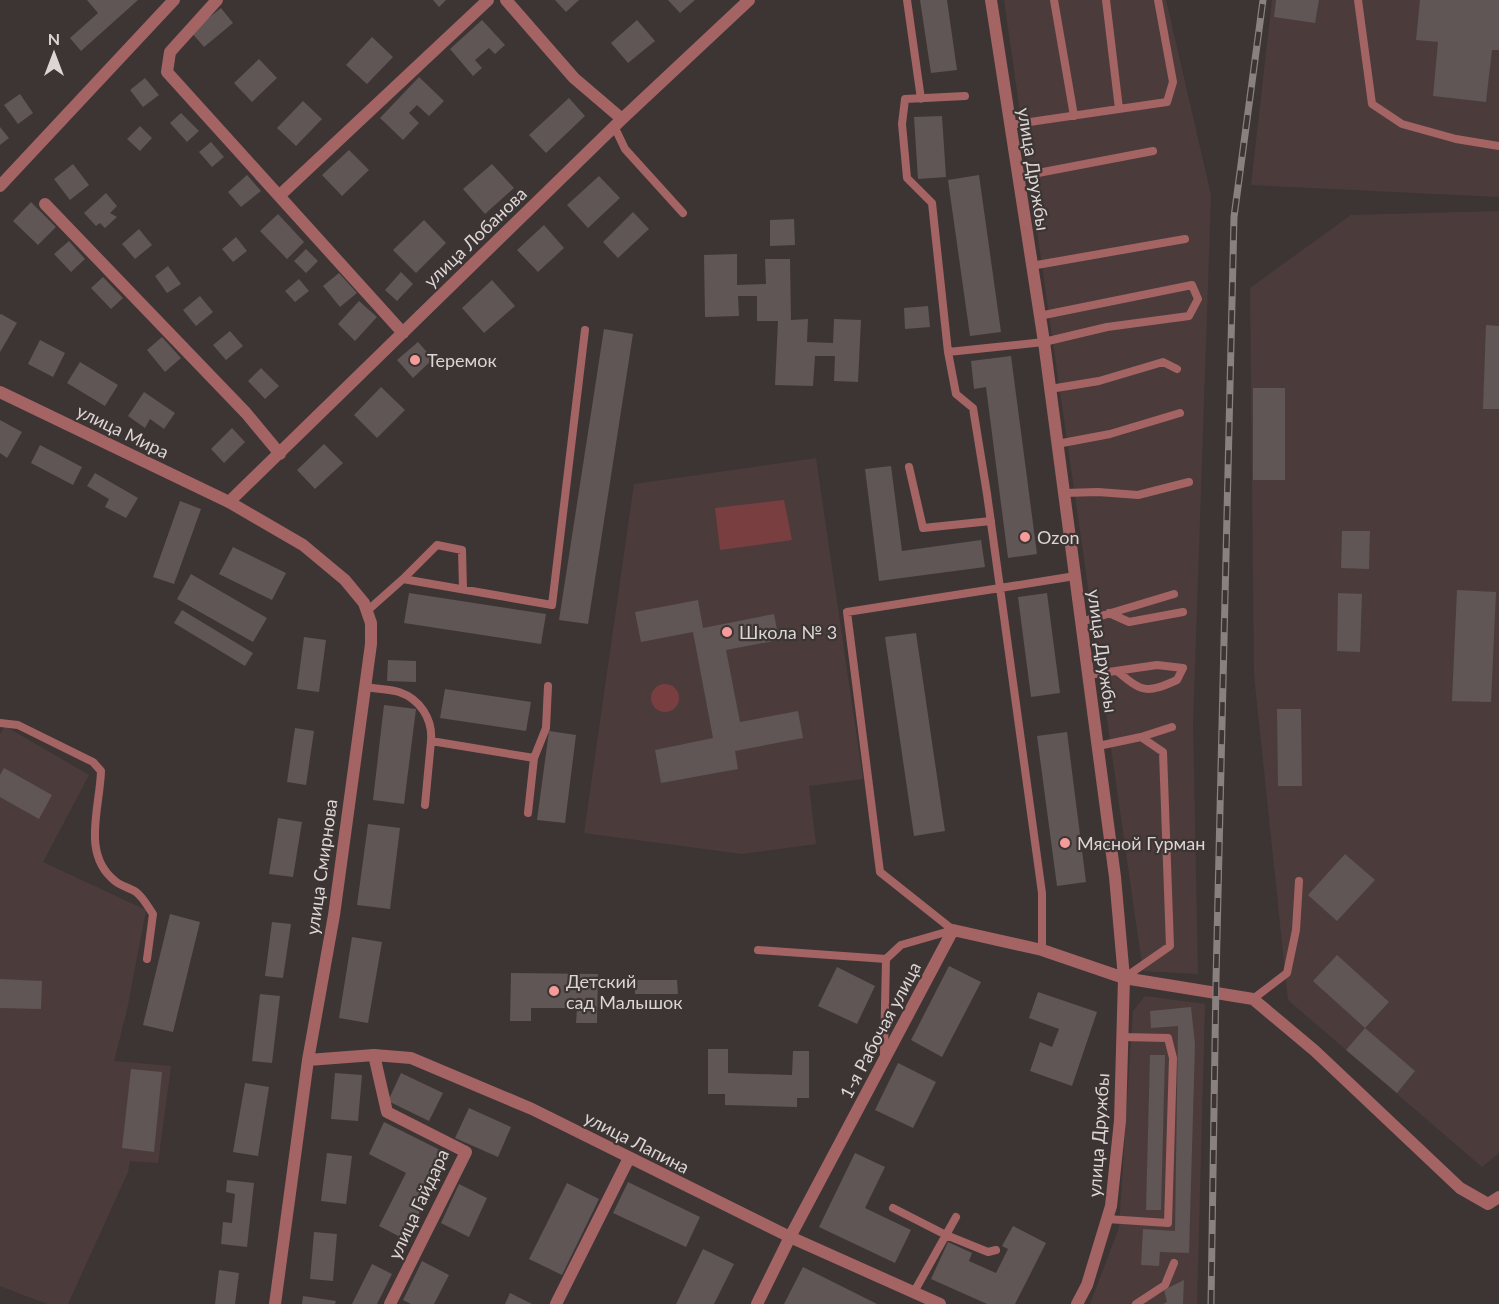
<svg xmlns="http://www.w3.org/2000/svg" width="1499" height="1304" viewBox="0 0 1499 1304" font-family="Lato,sans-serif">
<rect width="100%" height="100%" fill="#3d3534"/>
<path fill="#4b3c3b" d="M 1004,0 L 1166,0 L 1211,195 L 1193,724 L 1198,974 L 1143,971 Z
M 1272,0 L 1499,0 L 1499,197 L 1251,185 Z
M 1499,211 L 1499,1153 L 1482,1167 L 1288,1000 L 1254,675 L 1250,288 L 1351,215 Z
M 816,458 L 863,779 L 809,786 L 816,844 L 742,854 L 584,833 L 634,484 Z
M 5,726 L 89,775 L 43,862 L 146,910 L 127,1010 L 114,1061 L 171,1066 L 158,1163 L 130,1161 L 128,1172 L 68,1304 L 47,1304 L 0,1286 L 0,734 Z
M 1145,996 L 1205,1004 L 1197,1304 L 1090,1304 L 1119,1228 L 1133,1011 Z"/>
<path fill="#793e3f" d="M 784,500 L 792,540 L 720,550 L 715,508 Z
M651 698a14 14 0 1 1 28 0a14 14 0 1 1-28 0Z"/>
<path fill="#5f5655" d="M 87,0 L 138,0 L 81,51 L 70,38 L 98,13 Z
M 433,0 L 446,0 L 439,7 Z
M 555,0 L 579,0 L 566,12 Z
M 668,0 L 695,0 L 680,13 Z
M 920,0 L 947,0 L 957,70 L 931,73 Z
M 1276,0 L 1319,0 L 1315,23 L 1274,17 Z
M 1420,0 L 1499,0 L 1499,50 L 1492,50 L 1486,102 L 1433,96 L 1438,42 L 1416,40 Z
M 221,8 L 233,23 L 204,47 L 191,32 Z
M 482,20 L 505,45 L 495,54 L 489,48 L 475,60 L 482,68 L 473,76 L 450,49 Z
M 637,20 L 655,41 L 628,63 L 611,43 Z
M 372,37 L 393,57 L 367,84 L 346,65 Z
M 259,59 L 277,78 L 252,102 L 234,83 Z
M 419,77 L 444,101 L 429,116 L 417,105 L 409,113 L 419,123 L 403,140 L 380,118 Z
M 145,78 L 159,95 L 143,107 L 130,90 Z
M 20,94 L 33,113 L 18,124 L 4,105 Z
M 569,98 L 585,116 L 546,153 L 529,135 Z
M 303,101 L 322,119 L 296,146 L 277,128 Z
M 181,113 L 199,131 L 187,142 L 170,123 Z
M 942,116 L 946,177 L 918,179 L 914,117 Z
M 140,126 L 152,138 L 140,151 L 127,139 Z
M 0,127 L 9,138 L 0,145 Z
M 211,142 L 224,157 L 212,167 L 199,152 Z
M 349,150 L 369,170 L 342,196 L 322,175 Z
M 73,164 L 89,185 L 70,200 L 54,179 Z
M 492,164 L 514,188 L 485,214 L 463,189 Z
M 247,175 L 261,191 L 241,207 L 228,192 Z
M 979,175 L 1001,332 L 970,336 L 948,180 Z
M 599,176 L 620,198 L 588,228 L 567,205 Z
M 106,193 L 117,206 L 110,213 L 117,217 L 105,228 L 100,223 L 96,226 L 84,213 Z
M 31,202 L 56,227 L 38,245 L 13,221 Z
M 633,212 L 649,229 L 618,258 L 603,242 Z
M 278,214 L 304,242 L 287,259 L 260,231 Z
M 794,219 L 795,245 L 770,246 L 770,220 Z
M 424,220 L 446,243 L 416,273 L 393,250 Z
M 544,225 L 564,248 L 538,272 L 517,250 Z
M 139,229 L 152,245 L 135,259 L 122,244 Z
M 236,237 L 247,251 L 233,262 L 222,249 Z
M 69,241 L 85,259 L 71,272 L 54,254 Z
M 306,249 L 318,261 L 306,273 L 294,261 Z
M 737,254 L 737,285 L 766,284 L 765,259 L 790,259 L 791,320 L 808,319 L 807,342 L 833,343 L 834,319 L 861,320 L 858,382 L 834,381 L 835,356 L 815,356 L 813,386 L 775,385 L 778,321 L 757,321 L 757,296 L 738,296 L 739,316 L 705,317 L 704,255 Z
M 168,266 L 181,284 L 167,293 L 155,276 Z
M 401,272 L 413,284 L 397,301 L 385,290 Z
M 339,273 L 357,293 L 340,307 L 323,286 Z
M 103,277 L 123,298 L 111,309 L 91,288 Z
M 299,279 L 309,291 L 295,302 L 285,291 Z
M 492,280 L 515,306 L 484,333 L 462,308 Z
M 200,296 L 213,312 L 196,326 L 183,310 Z
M 359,301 L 377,317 L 355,341 L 338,324 Z
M 928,306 L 930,327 L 905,329 L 904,308 Z
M 1,314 L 17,323 L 0,352 L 0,315 Z
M 1486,325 L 1499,326 L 1499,409 L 1483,409 Z
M 604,329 L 633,334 L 588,624 L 559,620 Z
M 230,331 L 243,346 L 226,360 L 213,345 Z
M 162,337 L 181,358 L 165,372 L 147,350 Z
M 40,340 L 65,353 L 53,377 L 28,364 Z
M 418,342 L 433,359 L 413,378 L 397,360 Z
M 1011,356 L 1037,554 L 1008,558 L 986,387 L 974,389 L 971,361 Z
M 80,362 L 118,385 L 105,406 L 67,383 Z
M 261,368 L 279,386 L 265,399 L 248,381 Z
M 381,387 L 405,410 L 377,438 L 354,415 Z
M 1253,388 L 1285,388 L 1285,480 L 1253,480 Z
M 144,392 L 175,413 L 164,429 L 150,419 L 145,428 L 128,416 Z
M 0,420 L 22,432 L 7,458 L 0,453 Z
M 232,428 L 245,442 L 224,463 L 211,449 Z
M 324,444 L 343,463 L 315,489 L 297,470 Z
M 40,445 L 82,467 L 73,485 L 31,463 Z
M 891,466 L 902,551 L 981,540 L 985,567 L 879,581 L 865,469 Z
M 95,473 L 138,498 L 126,518 L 105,507 L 109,499 L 87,486 Z
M 180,501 L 201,509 L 174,584 L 153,577 Z
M 1342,531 L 1370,531 L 1369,569 L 1341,568 Z
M 233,547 L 286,573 L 272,600 L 219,574 Z
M 191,574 L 267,618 L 253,642 L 177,599 Z
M 1457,590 L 1496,592 L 1491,702 L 1452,701 Z
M 409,593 L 546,614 L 541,644 L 404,623 Z
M 1047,593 L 1060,693 L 1031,697 L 1018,597 Z
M 1338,593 L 1362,594 L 1360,652 L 1337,651 Z
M 698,600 L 703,628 L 774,614 L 779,640 L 726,650 L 740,722 L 798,711 L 803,738 L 735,751 L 738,769 L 661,783 L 655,750 L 713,738 L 693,632 L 641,642 L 635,612 Z
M 182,610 L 253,653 L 245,666 L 174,623 Z
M 916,633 L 945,831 L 914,836 L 885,637 Z
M 304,637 L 326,640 L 319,692 L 297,689 Z
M 388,660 L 416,661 L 416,682 L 387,681 Z
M 445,689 L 531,702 L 526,731 L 440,718 Z
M 384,705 L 416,709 L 404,804 L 373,800 Z
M 1277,709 L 1301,709 L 1302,786 L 1278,786 Z
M 295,728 L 314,731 L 306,785 L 287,782 Z
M 549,731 L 576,735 L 565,823 L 537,820 Z
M 1067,732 L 1086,882 L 1057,886 L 1037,736 Z
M 4,768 L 52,795 L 39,819 L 0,797 L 0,775 Z
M 278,818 L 302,822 L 293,877 L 269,874 Z
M 368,824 L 400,828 L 390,909 L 357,905 Z
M 1345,854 L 1375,880 L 1337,921 L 1308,895 Z
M 170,914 L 200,922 L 173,1032 L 143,1025 Z
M 272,922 L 291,924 L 283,978 L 265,976 Z
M 352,937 L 382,942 L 368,1023 L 339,1018 Z
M 1337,955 L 1389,1002 L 1365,1028 L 1313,981 Z
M 949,966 L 981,982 L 942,1057 L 911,1040 Z
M 837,967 L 875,986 L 857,1024 L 818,1006 Z
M 511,973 L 598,974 L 597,1023 L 576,1023 L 577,1008 L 531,1008 L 531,1021 L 510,1021 Z
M 0,979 L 42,981 L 41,1009 L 0,1008 Z
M 635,980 L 677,980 L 678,994 L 635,994 Z
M 1038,992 L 1097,1012 L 1072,1086 L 1030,1071 L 1040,1042 L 1052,1047 L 1059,1029 L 1029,1018 Z
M 260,994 L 280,996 L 272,1063 L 252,1061 Z
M 1191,1007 L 1195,1044 L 1189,1253 L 1160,1252 L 1159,1266 L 1141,1265 L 1143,1229 L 1175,1231 L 1178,1026 L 1151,1028 L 1150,1011 Z
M 1365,1028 L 1415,1071 L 1397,1093 L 1346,1050 Z
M 708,1049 L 728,1049 L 728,1073 L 792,1075 L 793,1051 L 809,1051 L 809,1098 L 797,1098 L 797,1107 L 725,1105 L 725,1094 L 708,1094 Z
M 1150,1055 L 1165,1055 L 1161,1210 L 1146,1210 Z
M 898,1063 L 936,1082 L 913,1128 L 875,1110 Z
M 131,1069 L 162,1072 L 154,1152 L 122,1148 Z
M 335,1073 L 362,1075 L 358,1121 L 331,1119 Z
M 401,1073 L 443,1093 L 429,1121 L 388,1101 Z
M 245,1083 L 269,1087 L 258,1156 L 233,1152 Z
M 469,1108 L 511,1127 L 498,1157 L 455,1138 Z
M 384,1122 L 448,1154 L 406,1240 L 379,1226 L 406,1173 L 369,1154 Z
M 327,1153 L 352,1156 L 346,1204 L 321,1201 Z
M 855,1153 L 885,1167 L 865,1208 L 911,1230 L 895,1263 L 819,1227 Z
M 227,1180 L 254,1183 L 247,1247 L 221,1244 L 223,1222 L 232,1223 L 235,1194 L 226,1192 Z
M 628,1182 L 700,1217 L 686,1247 L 613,1213 Z
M 567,1183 L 599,1199 L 562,1275 L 529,1259 Z
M 459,1184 L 487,1198 L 469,1237 L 441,1223 Z
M 1013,1226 L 1046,1243 L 1015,1304 L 987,1304 L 931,1279 L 948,1242 L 972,1253 L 969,1261 L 996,1273 L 1008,1249 L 1002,1246 Z
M 314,1232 L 337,1234 L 333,1281 L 310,1279 Z
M 703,1249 L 734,1264 L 714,1304 L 676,1304 Z
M 422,1261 L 449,1275 L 434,1304 L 411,1304 L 403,1300 Z
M 372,1264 L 392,1274 L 377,1304 L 352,1304 Z
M 803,1267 L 877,1304 L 784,1304 Z
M 219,1270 L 239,1273 L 235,1304 L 215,1304 Z
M 1184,1280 L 1183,1304 L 1163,1304 L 1167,1302 L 1164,1290 Z
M 510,1293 L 532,1304 L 505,1304 Z
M 303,1296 L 336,1301 L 335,1304 L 302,1304 Z"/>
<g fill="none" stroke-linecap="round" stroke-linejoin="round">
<path stroke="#a56464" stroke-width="8" d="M 907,0 L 921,99
M 1054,0 L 1074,116
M 1106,0 L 1119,109
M 1358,0 L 1372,104 L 1402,124 L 1456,139 L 1499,146
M 1009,125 L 1167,102 L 1173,82 L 1158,0
M 614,126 L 625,149 L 683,213
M 1017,177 L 1153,151
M 1031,266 L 1185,239
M 1039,316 L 1192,285 L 1198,299 L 1189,316 L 1107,327 L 1044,342 L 948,352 L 956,394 L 973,408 L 987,494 L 1000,588 L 1075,576
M 948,352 L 932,203 L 907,178 L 902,124 L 905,99 L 965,96
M 1050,389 L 1099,381 L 1163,362 L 1177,369
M 1057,444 L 1110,434 L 1180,413
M 909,467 L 923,528 L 991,521
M 1064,493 L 1098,492 L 1138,495 L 1189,482
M 403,579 L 437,545 L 462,550 L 463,589
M 367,611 L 403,579 L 552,605 L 585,330
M 1109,613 L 1129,622 L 1183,612
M 1081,622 L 1174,594
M 1088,675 L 1157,665 L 1183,668 L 1177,680 C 1146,694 1142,692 1117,671
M 365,687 C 376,689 389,689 399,692 C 420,699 433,719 431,741 L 534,758 L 528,813
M 0,723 L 18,725 L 93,762 L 101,771 C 100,808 81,854 115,881 C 121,886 130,888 136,892 C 143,897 148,907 153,914 L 147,959
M 1141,737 L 1172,727
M 1098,746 L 1141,737 L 1163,752 L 1170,946 L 1124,978
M 534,758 L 546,728 L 548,686
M 425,805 L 431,741
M 953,930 L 880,872 L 847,612 L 1000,588 L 1042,893 L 1042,950
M 758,950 L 886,959
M 1253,999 L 1287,973 L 1296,930 L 1299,881
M 884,1054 L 886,959 L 901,945 L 953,930
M 893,1208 L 946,1235 L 988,1252 L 996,1250
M 1107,1219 L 1168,1223 L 1173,1058 L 1168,1038 L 1122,1037
M 914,1292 L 956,1217
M 1136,1304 L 1165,1285 L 1174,1263"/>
<path stroke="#a56464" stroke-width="12" d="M 217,0 L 170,52 L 167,72 L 403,333
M 506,0 L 574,78 L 622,119
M 991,0 L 1044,342 L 1115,877 L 1124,978 L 1120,1121 L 1111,1206 L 1087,1285 L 1077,1304
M 0,186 L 174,0
M 279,196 L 488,0
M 45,204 L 246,413 L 280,454
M 0,392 L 229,502 L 303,545 L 345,580 L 364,603 L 371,623 L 371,644 L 334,915 L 308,1060 L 275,1304
M 229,502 L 622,119 L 749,0
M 374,1055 L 387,1112 L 466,1152 L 390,1304
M 308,1060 L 374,1055 L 411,1058 L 532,1109 L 790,1237 L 940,1304
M 556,1304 L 629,1158
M 757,1304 L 790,1237 L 953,930 L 1042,950 L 1124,978 L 1253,999 L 1315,1051 L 1460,1188 L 1488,1204 L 1499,1197"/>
<defs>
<path id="rail" d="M 1211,1304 L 1216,980 L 1234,217 L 1263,0"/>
</defs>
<use href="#rail" stroke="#888180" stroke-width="7"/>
<use href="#rail" stroke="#3d3534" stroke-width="4.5" stroke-dasharray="14" stroke-linecap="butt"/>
</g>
<g fill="#f59b9a" stroke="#3d3534" stroke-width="2">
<circle cx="415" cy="360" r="6"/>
<circle cx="1025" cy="537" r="6"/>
<circle cx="727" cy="632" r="6"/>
<circle cx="1065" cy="843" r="6"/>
<circle cx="554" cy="991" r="6"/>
</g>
<g text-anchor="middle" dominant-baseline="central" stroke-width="4.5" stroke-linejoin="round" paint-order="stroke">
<g font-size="18" fill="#dbd5d5" stroke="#3d3534">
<text transform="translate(1034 169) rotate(81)">улица Дружбы</text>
<text transform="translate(475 237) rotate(-44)">улица Лобанова</text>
<text transform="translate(123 431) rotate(26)">улица Мира</text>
<text transform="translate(1103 651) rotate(82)">улица Дружбы</text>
<text transform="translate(321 867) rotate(-82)">улица Смирнова</text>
<text transform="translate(880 1030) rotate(-62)">1-я Рабочая улица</text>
<text transform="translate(1098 1135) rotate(-86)">улица Дружбы</text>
<text transform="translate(637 1142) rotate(27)">улица Лапина</text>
<text transform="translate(418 1204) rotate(-65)">улица Гайдара</text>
</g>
<g font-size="18" fill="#dbd5d5" stroke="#3d3534" text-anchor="start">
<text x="427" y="360">Теремок</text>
<text x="1037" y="537">Ozon</text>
<text x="739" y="632">Школа № 3</text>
<text x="1077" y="843">Мясной Гурман</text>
<text x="566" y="981">Детский<tspan x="566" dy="21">сад Малышок</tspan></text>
</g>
</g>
<g transform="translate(54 54)" stroke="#3d3534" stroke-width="4.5" paint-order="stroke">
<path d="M0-4.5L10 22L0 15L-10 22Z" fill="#dbd5d5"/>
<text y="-9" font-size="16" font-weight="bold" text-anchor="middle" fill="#dbd5d5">N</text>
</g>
</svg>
